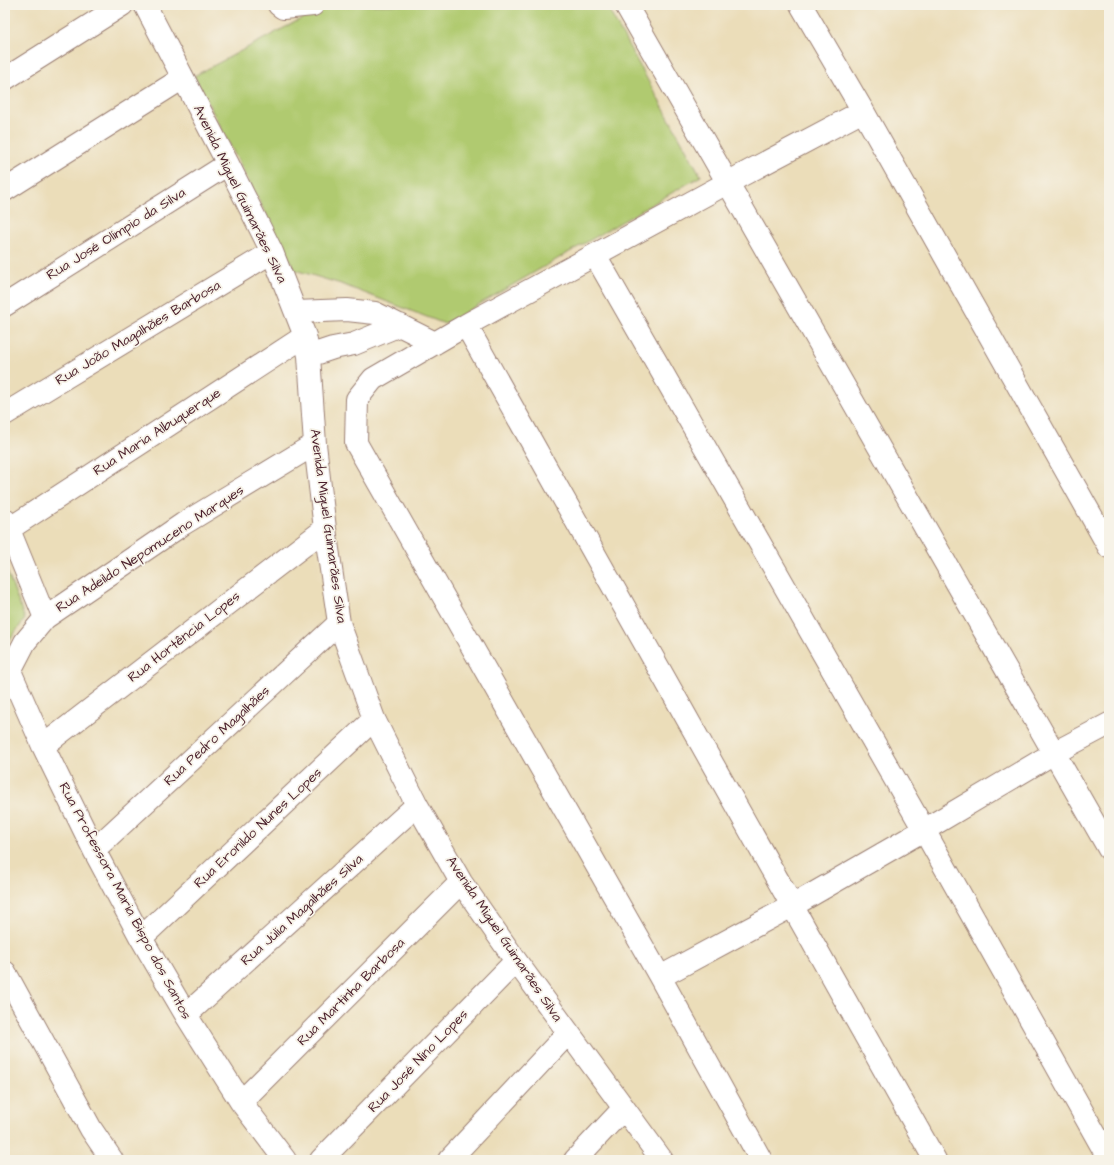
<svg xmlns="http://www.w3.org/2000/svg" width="1114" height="1165" viewBox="0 0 1114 1165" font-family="'Architects Daughter',sans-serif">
<rect width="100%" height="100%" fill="#f7f3e8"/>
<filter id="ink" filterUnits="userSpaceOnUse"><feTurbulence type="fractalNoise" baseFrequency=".025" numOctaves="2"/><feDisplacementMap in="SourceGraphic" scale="8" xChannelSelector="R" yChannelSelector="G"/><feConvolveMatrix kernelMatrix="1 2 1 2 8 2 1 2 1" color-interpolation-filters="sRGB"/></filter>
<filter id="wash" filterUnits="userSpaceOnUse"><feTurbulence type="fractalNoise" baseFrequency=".012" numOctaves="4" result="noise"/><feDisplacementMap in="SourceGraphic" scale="16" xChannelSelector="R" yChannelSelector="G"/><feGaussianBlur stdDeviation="0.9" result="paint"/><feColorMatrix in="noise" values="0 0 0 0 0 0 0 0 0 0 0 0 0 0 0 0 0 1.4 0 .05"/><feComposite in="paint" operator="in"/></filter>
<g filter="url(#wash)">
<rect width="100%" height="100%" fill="#ebddb9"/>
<path fill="#b0ca70" stroke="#7d744e" d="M 327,5 L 606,5 L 701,176 L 445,324 L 341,284 L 295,270 L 194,76 Z
M 5,566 L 25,619 L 5,646 Z"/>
</g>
<g filter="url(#ink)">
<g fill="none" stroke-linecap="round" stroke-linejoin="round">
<defs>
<path id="minor" d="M 145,5 L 228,164 L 272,252 L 305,336 L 309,356 L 315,444 L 325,529 L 339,623 L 374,719 L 417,805 L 461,882 L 516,961 L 662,1160
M 279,5 L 283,8 L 313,5
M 626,5 L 1109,849
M 801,5 L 863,111 L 1109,547
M 5,79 L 122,5
M 5,190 L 183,78
M 595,255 L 924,830 L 1109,1159
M 5,305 L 228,164
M 296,312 L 347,310 L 375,313 L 435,343
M 466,325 L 935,1160
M 309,356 L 333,348 L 354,344 L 400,325
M 5,414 L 272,252
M 5,520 L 45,618
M 9,529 L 305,336
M 10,671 L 43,746 L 94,850 L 141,938 L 186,1015 L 241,1102 L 285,1160
M 5,676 L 10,671 L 25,642 L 45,618 L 183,524 L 315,444
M 43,746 L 325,529
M 94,850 L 339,623
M 141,938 L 374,719
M 5,972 L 91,1129 L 112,1160
M 660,977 L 792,906 L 924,830 L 1054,753 L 1109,724
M 186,1015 L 417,805
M 241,1102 L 461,882
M 321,1160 L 516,961
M 449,1160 L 568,1033
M 575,1160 L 624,1108
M 761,1160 L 660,977 L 356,443 L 357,399 L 373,379 L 466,325 L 727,183 L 863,111"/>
</defs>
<use href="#minor" stroke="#9a7e72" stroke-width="24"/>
<use href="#minor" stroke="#fff" stroke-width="22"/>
</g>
</g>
<g text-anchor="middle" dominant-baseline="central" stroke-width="3.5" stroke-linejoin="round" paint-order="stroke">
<g font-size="14" fill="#4a1f2b" stroke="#f7f3e8">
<text transform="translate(240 194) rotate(64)">Avenida Miguel Guimarães Silva</text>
<text transform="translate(116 234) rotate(-32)">Rua José Olímpio da Silva</text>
<text transform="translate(138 333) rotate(-31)">Rua João Magalhães Barbosa</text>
<text transform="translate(157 432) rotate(-33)">Rua Maria Albuquerque</text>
<text transform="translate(328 526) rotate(82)">Avenida Miguel Guimarães Silva</text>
<text transform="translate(150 549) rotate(-33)">Rua Adeildo Nepomuceno Marques</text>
<text transform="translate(184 637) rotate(-38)">Rua Hortência Lopes</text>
<text transform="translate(217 736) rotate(-43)">Rua Pedro Magalhães</text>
<text transform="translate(258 828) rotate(-43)">Rua Eronildo Nunes Lopes</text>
<text transform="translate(125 901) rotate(62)">Rua Professora Maria Bispo dos Santos</text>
<text transform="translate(302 910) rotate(-42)">Rua Júlia Magalhães Silva</text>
<text transform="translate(504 939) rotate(56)">Avenida Miguel Guimarães Silva</text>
<text transform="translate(351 992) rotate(-45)">Rua Martinha Barbosa</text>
<text transform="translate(418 1061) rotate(-46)">Rua José Nino Lopes</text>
</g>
</g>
<rect width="1114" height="1165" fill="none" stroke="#f7f3e8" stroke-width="20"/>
</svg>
